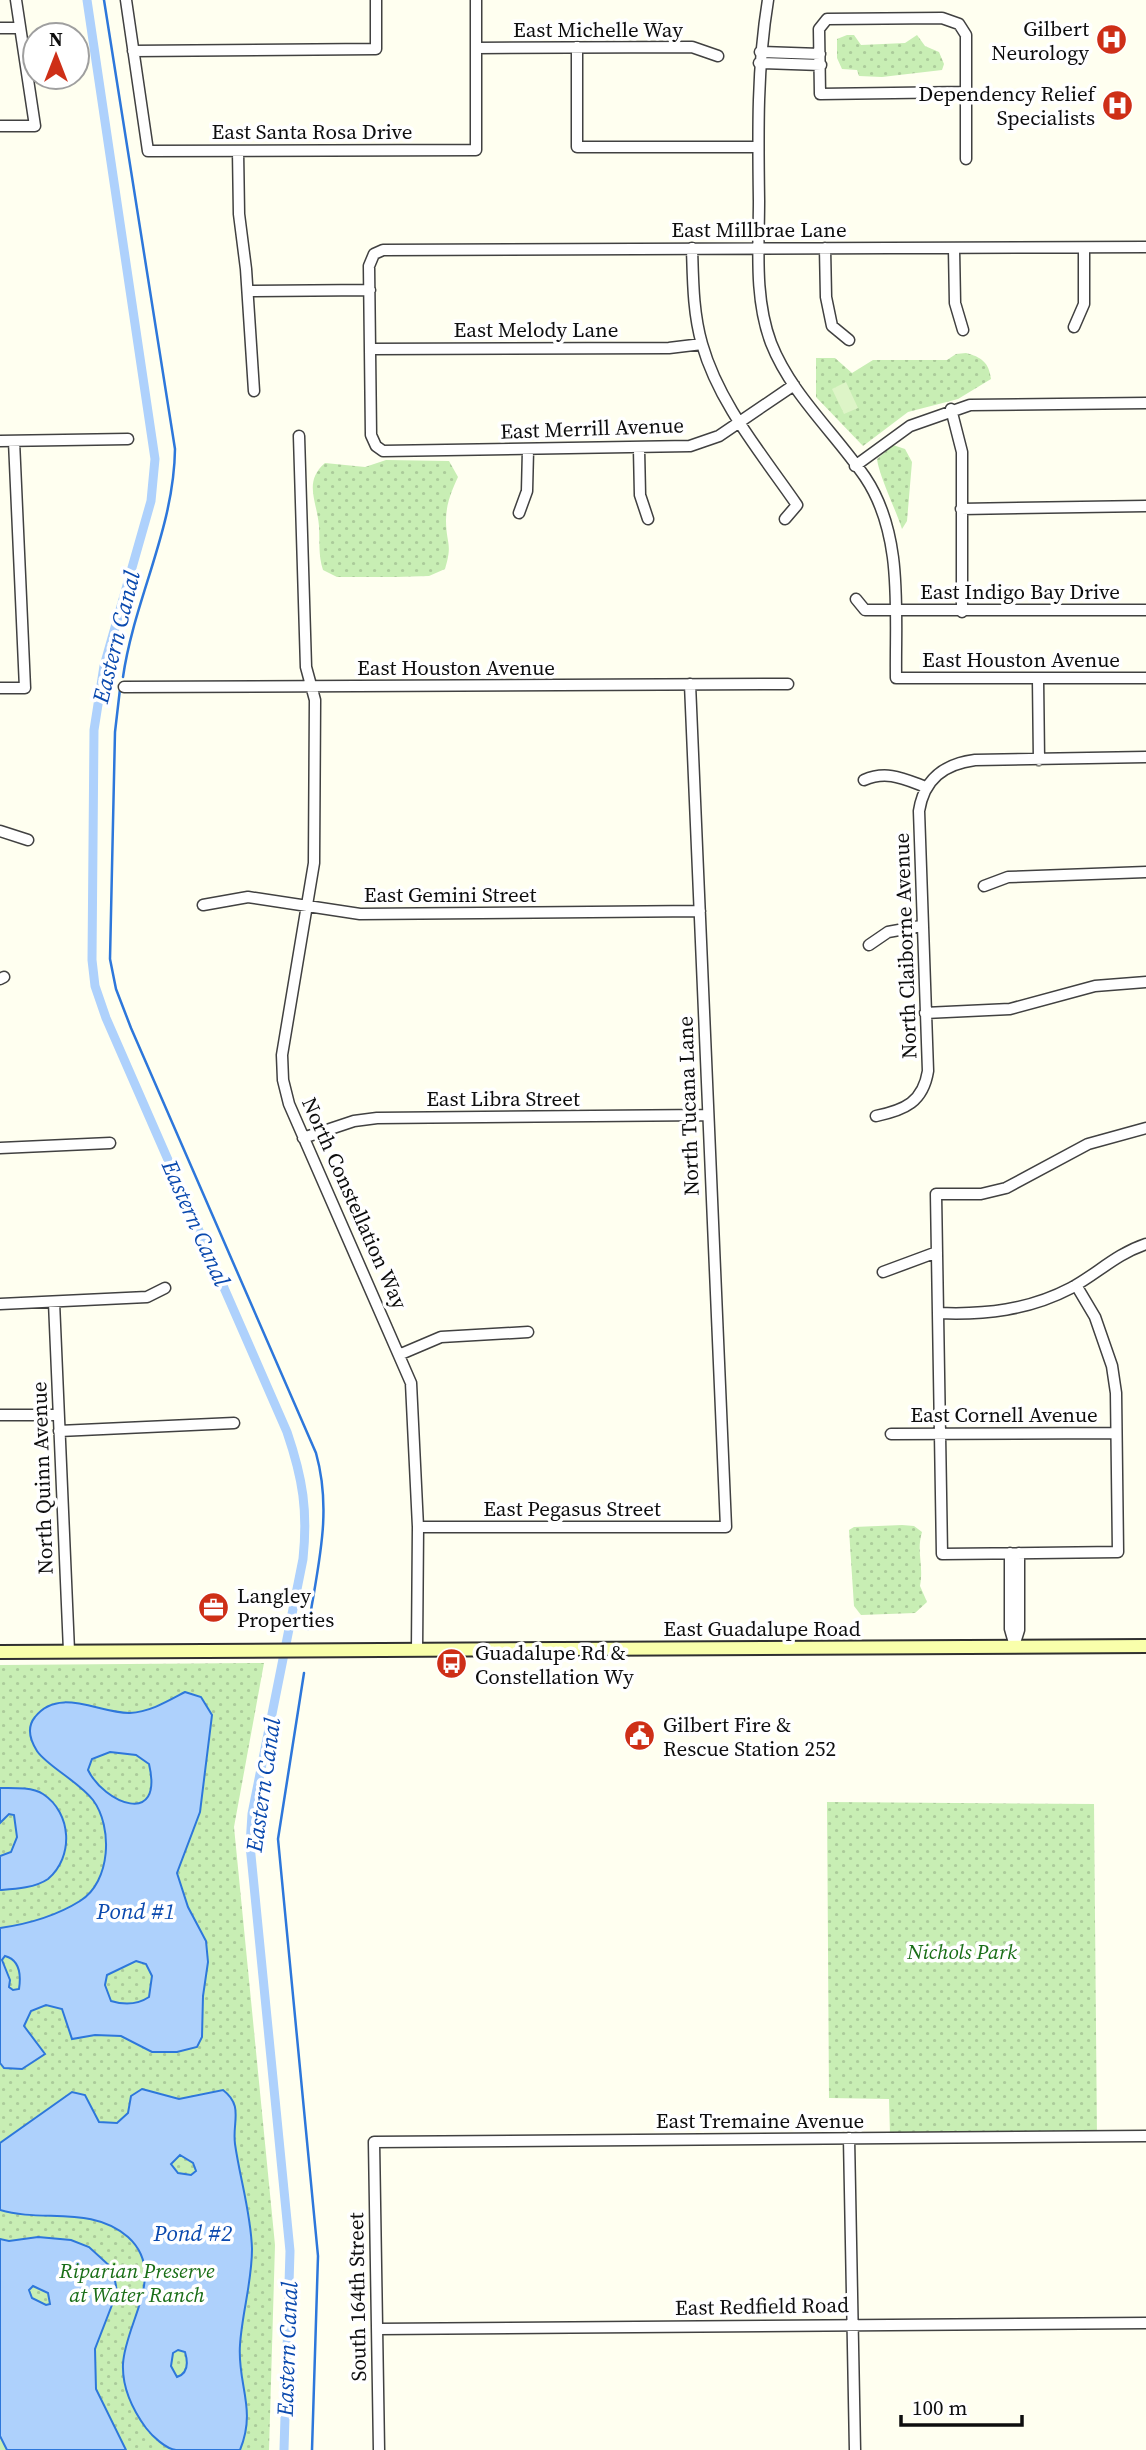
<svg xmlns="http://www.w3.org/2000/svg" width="1146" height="2450" viewBox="0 0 1146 2450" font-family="'Source Serif 4',serif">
<defs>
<pattern id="park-dots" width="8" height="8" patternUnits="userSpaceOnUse" patternTransform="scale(1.75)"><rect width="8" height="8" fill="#c8eeb4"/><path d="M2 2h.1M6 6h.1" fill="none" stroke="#abcb9a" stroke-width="1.8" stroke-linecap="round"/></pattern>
</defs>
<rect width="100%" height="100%" fill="#fffff0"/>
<path fill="url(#park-dots)" d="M 847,35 L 854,35 L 861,45 L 905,43 L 917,35 L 925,46 L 939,52 L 944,64 L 942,70 L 882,77 L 859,76 L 857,70 L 842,69 L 837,58 L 837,39 Z
M 966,353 C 981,357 989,362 991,379 L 958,399 L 908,412 L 863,446 L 816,397 L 816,358 L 835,358 L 852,373 L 873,360 L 947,360 L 956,354 Z
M 893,445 L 905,449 L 912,462 L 907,521 L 902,529 C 896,510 879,476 877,459 Z
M 386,460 L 449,461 L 458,477 C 452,490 446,504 446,520 C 446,544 453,543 445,569 L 429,576 L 396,577 L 337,577 L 323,570 C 318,554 320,542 319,526 C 317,501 303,482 325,463 L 365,467 Z
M 902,1525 L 914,1526 L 922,1532 C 916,1552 924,1564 920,1586 L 927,1602 L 915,1613 L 861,1615 L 854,1606 L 849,1530 L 854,1527 Z
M 264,1663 L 234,1827 L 275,2245 L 269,2450 L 0,2450 L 0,1665 Z
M 827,1802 L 1094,1804 L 1097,2139 L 890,2135 L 889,2099 L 829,2098 Z"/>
<path fill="#ddf4c7" d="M 846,382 L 858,408 L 844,414 L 832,389 Z"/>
<path fill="#aed1fc" stroke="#2d77db" stroke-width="2" fill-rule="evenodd" d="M 185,1692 L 201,1697 L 212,1715 L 200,1812 L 177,1873 L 188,1907 L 206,1941 L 208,1962 L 203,1996 L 202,2037 L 197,2047 L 177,2052 L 152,2052 L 121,2036 L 95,2035 L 72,2039 L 62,2009 L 46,2005 L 31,2011 L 24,2026 L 45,2054 L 22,2069 L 4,2068 L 0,2063 L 0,1928 C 28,1924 56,1916 80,1901 C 111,1882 113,1827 93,1800 C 78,1781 47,1766 37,1751 C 30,1740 26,1728 35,1717 C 59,1686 100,1714 130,1713 C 150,1712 168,1701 185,1692 ZM 110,1752 L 136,1755 L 149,1764 C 164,1828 104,1803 88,1770 L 92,1759 ZM 5,1956 C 20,1960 21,1976 19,1989 L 13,1990 L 9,1987 L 10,1980 L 2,1960 ZM 136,1961 L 146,1964 L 152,1976 L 149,1997 C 137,2005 124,2005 111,2001 L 105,1985 L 107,1975 Z
M 0,1788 C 13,1788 32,1787 43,1794 C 72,1813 74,1857 48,1879 C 35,1888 15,1889 0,1890 L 0,1856 L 11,1852 L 17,1837 L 14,1815 L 9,1814 L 0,1823 Z
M 142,2089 L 179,2099 L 223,2090 C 244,2106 232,2122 235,2144 C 240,2179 251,2213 252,2249 C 252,2282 242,2313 240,2345 C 237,2384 257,2409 240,2450 C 219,2450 196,2450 176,2450 C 166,2449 152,2436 146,2428 C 133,2410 122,2387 123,2364 C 125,2323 168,2273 128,2237 C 91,2205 43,2223 0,2210 L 0,2143 L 72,2092 L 85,2095 L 99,2122 L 117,2123 L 128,2113 L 131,2096 ZM 180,2155 L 193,2163 L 196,2171 L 191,2175 L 178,2173 L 171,2164 ZM 178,2350 L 185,2352 C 188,2362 189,2373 177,2377 L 171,2366 L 173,2353 Z
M 38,2237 L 71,2240 L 89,2247 L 113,2269 L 117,2292 L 95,2349 L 96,2389 L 126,2450 L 7,2450 L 0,2436 L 0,2239 L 9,2241 ZM 33,2286 L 48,2293 L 50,2304 L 46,2305 L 32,2298 L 29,2290 Z"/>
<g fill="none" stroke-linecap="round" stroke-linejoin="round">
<path stroke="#2d77db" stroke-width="2.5" d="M 104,0 L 175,449 C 174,529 134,600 123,677
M 120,689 L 115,732 L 110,959 L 116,989 L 131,1028 L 316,1453 C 333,1514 317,1568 308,1629
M 304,1673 L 278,1839 L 318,2256 L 312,2450"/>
<path stroke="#aed1fc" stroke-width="9" d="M 87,0 L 155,459 L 151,501 L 104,666 L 94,730 L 92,960 L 95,986 L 106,1018 L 287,1432 C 303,1479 308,1511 303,1559 L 252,1814 L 250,1845 L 290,2251 L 284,2450"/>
<defs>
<path id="minor" d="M 126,0 L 148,151 L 476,150 L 476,0
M 768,0 C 757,67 758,133 759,201 C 759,247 754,298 771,343 C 791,394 834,432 865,477 C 904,535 895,612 896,678 L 1146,678
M 0,28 L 19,28
M 577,47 L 577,147 L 758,147
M 476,48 L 692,47 L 718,56
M 133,51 L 376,49 L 376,0
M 760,52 L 820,54
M 759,63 L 821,65
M 0,126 L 35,126 L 16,0
M 238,151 L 239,214 L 246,269 L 254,391
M 966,159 L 966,35 L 959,24 L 942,18 L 827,19 L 819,29 L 820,94 L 966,92
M 692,248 C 693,280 693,313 702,344 C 719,404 762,454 797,505 L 785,519
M 825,248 L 826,297 L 832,326 L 849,340
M 954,249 L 955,303 L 963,330
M 248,291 L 370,290
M 1074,327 L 1084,304 L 1084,248
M 370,349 L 669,348 L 702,344
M 794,385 L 719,436 L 690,446 L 383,451 L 376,446 L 371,435 L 369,266 L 374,254 L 383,250 L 1146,247
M 951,409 L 962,452 L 962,612
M 299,436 L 306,667 L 315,700 L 314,863 L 282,1055 L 283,1080 L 289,1104 L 411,1383 L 418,1527 L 417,1650
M 0,441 L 128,439
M 639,449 L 640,495 L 648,519
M 855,466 L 910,426 L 970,405 L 1146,403
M 961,509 L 1146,506
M 519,513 L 527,491 L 528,450
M 856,599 L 865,610 L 1146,610
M 1038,679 L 1039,760
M 124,687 L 788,684
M 0,688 L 25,688 L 14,441
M 864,780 C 887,770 904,779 926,787
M 0,831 L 28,840
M 984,886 L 1008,877 L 1146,872
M 203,905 L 248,897 L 360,914 L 700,911
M 869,945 L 888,932 L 921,926
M 0,979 L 4,977
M 925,1013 L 1010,1009 L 1095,986 L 1146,982
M 876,1116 C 905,1110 923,1102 928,1071 L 919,811 C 924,779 944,764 975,760 L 1146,757
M 303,1138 L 354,1121 L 377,1118 L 707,1115
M 0,1148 L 110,1143
M 883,1272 L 937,1252
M 1076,1285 L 1095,1317 L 1112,1366 L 1116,1393 L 1118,1552 L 942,1554 L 936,1194 L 981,1194 L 1006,1188 L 1088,1144 L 1146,1128
M 54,1302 L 69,1651
M 0,1304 L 147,1297 L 165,1288
M 938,1313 C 985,1315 1029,1310 1071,1288 C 1097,1274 1116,1254 1146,1244
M 401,1354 L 441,1337 L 528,1332
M 0,1415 L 58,1415
M 59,1431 L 234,1423
M 891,1434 L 1116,1433
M 418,1527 L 726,1527 L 690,684
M 1010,1553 L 1010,1629 L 1014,1643
M 1014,1646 L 1019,1630 L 1019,1553
M 849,2138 L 855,2450
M 378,2329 L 1146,2323
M 379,2450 L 374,2142 L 1146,2136"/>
<path id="secondary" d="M 0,1652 L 1146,1646"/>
</defs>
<use href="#minor" stroke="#414141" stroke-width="13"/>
<use href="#secondary" stroke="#303030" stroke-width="16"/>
<use href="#minor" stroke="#fff" stroke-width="10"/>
<use href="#secondary" stroke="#f9ffab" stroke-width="12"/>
</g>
<defs>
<symbol id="hospital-disc" viewBox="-11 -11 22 22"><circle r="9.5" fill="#ce2f17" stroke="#fff"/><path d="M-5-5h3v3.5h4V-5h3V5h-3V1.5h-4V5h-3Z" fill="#fff"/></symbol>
<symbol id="office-disc" viewBox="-11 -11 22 22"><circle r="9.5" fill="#ce2f17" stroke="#fff"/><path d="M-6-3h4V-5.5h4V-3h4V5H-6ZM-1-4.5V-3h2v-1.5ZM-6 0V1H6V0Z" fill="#fff"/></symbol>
<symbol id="bus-disc" viewBox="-11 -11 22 22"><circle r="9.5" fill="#ce2f17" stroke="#fff"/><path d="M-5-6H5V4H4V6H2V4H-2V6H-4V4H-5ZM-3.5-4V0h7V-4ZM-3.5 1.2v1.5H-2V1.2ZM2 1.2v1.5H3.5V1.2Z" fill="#fff"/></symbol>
<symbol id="civic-disc" viewBox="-11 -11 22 22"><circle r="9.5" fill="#ce2f17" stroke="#fff"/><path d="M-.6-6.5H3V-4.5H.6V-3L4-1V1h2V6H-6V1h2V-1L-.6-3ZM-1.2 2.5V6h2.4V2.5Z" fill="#fff"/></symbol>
</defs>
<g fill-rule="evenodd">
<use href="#hospital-disc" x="1094" y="22" width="35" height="35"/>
<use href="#hospital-disc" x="1100" y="88" width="35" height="35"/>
<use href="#office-disc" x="196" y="1590" width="35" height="35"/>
<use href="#bus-disc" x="434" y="1646" width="35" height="35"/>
<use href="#civic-disc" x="622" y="1718" width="35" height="35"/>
</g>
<g text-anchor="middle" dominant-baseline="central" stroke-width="7" stroke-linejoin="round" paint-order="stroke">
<g font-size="21" fill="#0e0e0e" stroke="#fff" text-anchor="start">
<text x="1089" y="28" text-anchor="end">Gilbert<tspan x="1089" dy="24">Neurology</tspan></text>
<text x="1095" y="93" text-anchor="end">Dependency Relief<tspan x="1095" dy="24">Specialists</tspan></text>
<text x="237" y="1595">Langley<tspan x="237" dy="24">Properties</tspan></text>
<text x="475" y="1652">Guadalupe Rd &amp;<tspan x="475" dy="24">Constellation Wy</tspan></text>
<text x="663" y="1724">Gilbert Fire &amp;<tspan x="663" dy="24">Rescue Station 252</tspan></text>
</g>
<g font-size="21" fill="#0e0e0e" stroke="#fff">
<text x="598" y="29">East Michelle Way</text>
<text x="312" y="131">East Santa Rosa Drive</text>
<text x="759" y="229">East Millbrae Lane</text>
<text x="536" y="329">East Melody Lane</text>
<text transform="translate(592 428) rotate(-2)">East Merrill Avenue</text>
<text x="1020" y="591">East Indigo Bay Drive</text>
<text x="1021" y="659">East Houston Avenue</text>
<text x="456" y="667">East Houston Avenue</text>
<text x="450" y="894">East Gemini Street</text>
<text transform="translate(905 946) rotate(-92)">North Claiborne Avenue</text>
<text x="503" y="1098">East Libra Street</text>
<text transform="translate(688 1106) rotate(-92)">North Tucana Lane</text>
<text transform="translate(355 1203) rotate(66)">North Constellation Way</text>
<text x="1004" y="1414">East Cornell Avenue</text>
<text transform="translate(42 1478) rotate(-92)">North Quinn Avenue</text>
<text x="572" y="1508">East Pegasus Street</text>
<text x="762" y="1628">East Guadalupe Road</text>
<text x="760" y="2120">East Tremaine Avenue</text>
<text transform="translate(357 2297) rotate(-91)">South 164th Street</text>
<text transform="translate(762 2306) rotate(-1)">East Redfield Road</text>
</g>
<g font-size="21" font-style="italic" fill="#196e17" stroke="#fff">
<text x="962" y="1951">Nichols Park</text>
<text x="137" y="2270">Riparian Preserve<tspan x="137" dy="24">at Water Ranch</tspan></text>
</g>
<g font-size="23" font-style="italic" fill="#0a49ae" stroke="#fff">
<text transform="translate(116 637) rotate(-76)">Eastern Canal</text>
<text transform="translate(196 1223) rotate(66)">Eastern Canal</text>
<text transform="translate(263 1785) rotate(-82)">Eastern Canal</text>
<text x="136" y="1911">Pond #1</text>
<text x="193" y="2233">Pond #2</text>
<text transform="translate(287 2349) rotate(-88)">Eastern Canal</text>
</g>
</g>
<g transform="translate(56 56)"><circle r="33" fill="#ffffff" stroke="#9f9f9f" stroke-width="2"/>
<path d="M0-5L12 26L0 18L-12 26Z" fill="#ce2f17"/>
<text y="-10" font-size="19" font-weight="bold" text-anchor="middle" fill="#0e0e0e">N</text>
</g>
<path d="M901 2415v10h121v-10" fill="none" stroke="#0e0e0e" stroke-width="3.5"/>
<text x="912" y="2415" font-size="21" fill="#0e0e0e" stroke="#ffffff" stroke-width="5" paint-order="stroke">100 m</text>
</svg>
